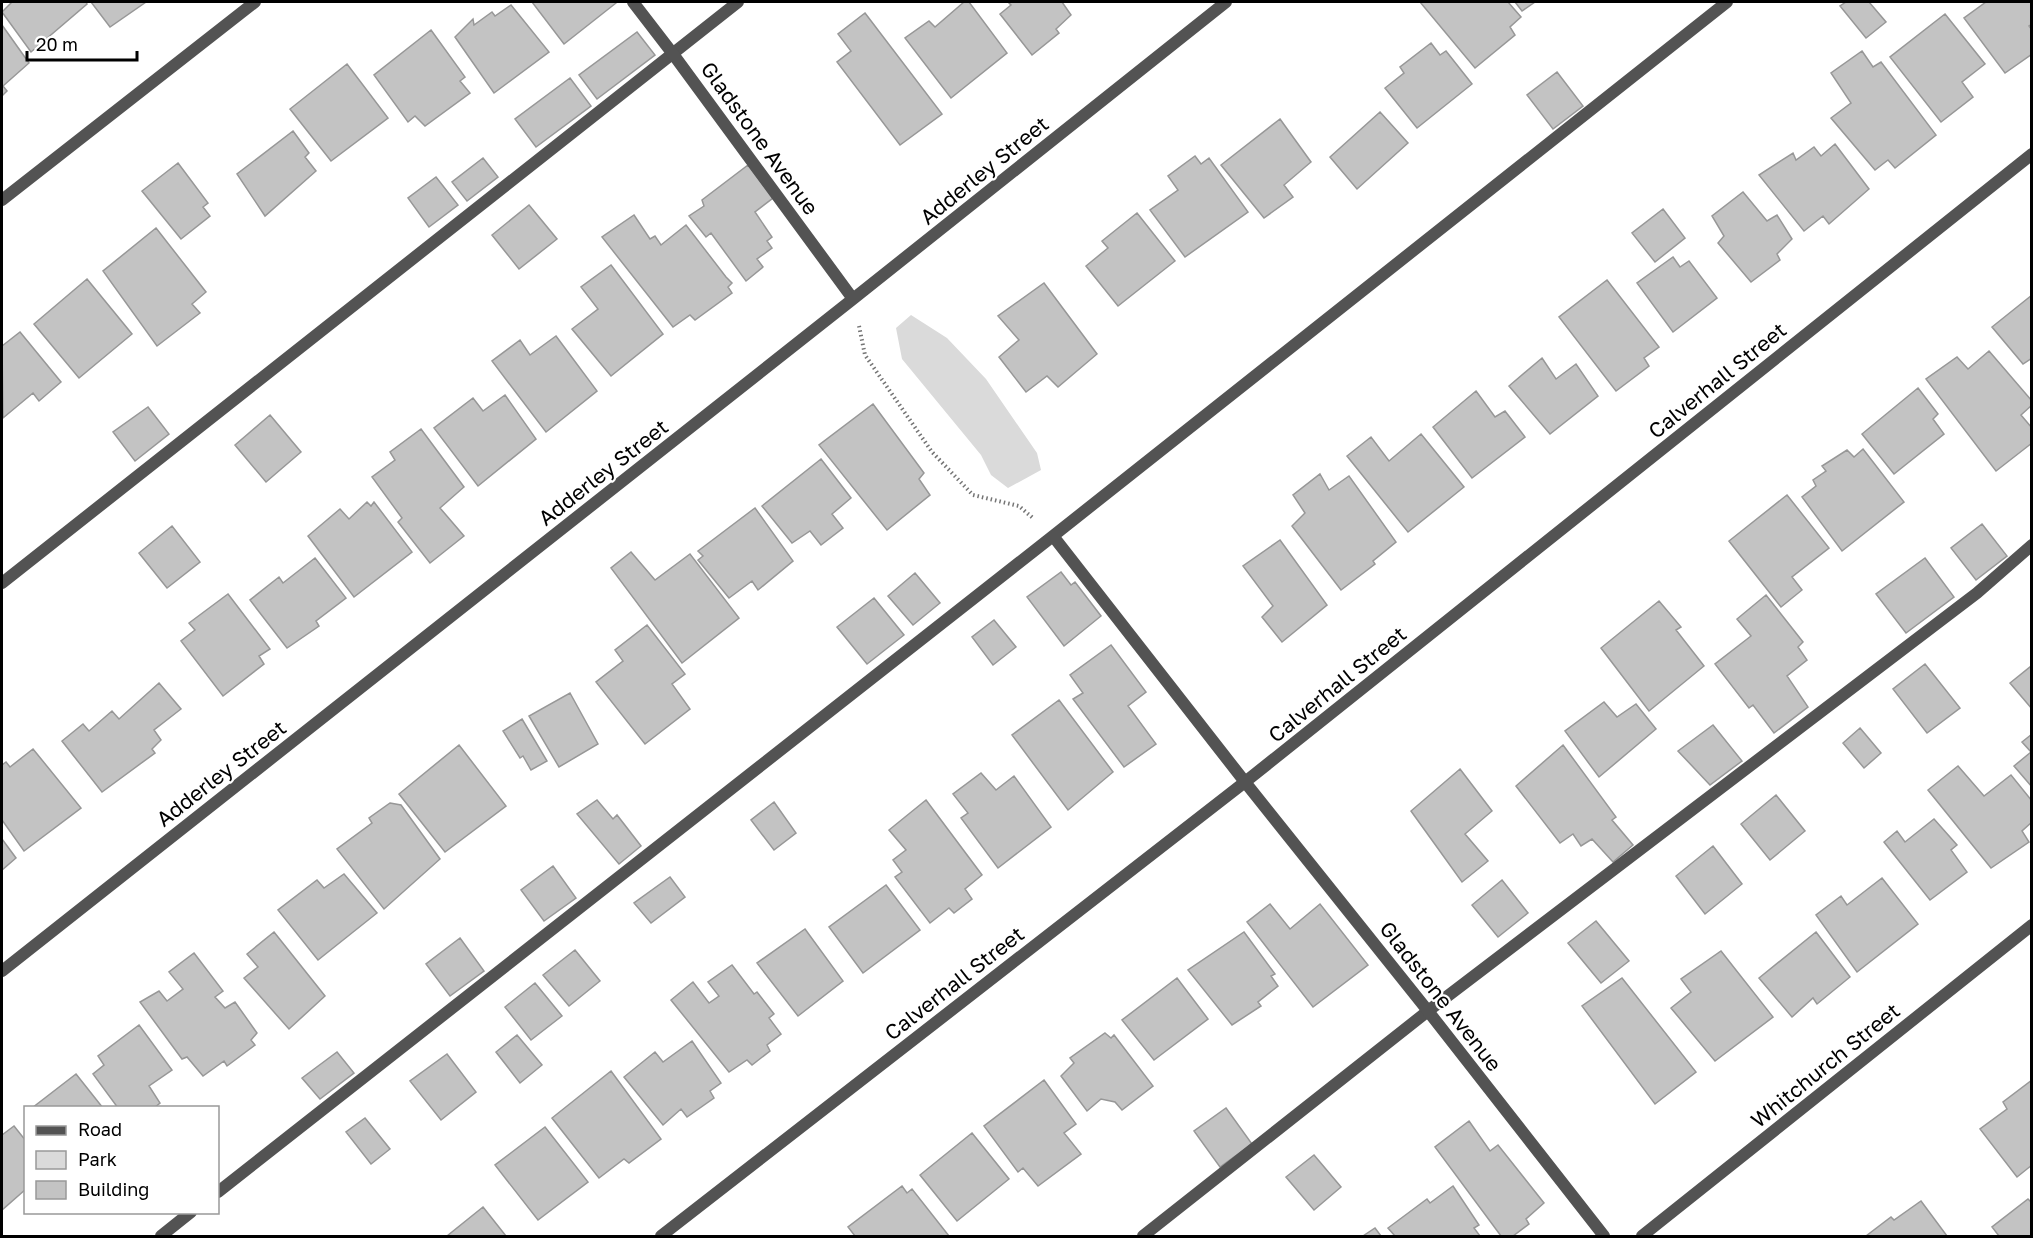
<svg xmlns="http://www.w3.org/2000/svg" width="2033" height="1238" viewBox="0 0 2033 1238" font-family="'Golos Text',sans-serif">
<rect width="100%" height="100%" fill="#fff"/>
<path fill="#dadada" d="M 911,315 L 947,338 L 986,379 L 1037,453 L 1041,470 L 1008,488 L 991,475 L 981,455 L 902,359 L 896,328 Z"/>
<path fill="#c3c3c3" stroke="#979797" stroke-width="1.5" d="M 12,2 L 86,2 L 87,4 L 31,52 L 2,12 Z
M 91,2 L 146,2 L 110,27 Z
M 532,2 L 615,2 L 616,3 L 564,44 Z
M 964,2 L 969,2 L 1007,53 L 951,98 L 905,38 L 929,21 L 935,27 Z
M 1008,2 L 1062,2 L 1071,15 L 1056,29 L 1059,33 L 1032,55 L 1000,14 L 1011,5 Z
M 1420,2 L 1508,2 L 1521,17 L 1510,27 L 1515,35 L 1475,68 Z
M 1515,2 L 1535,2 L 1522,11 Z
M 1846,2 L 1869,2 L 1886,22 L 1866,38 L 1840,6 Z
M 1986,2 L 2032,2 L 2032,24 L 2029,26 L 2032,30 L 2032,54 L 2005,73 L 1964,18 Z
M 511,5 L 549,52 L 494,93 L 455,37 L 473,19 L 474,25 L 492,12 L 495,16 Z
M 865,13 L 942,114 L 900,145 L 837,62 L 851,51 L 838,34 Z
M 1945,14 L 1985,64 L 1962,82 L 1973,97 L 1941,122 L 1890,57 Z
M 2,25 L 29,63 L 3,86 L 7,91 L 2,96 Z
M 431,30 L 465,77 L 460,81 L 470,93 L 425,126 L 415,116 L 408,122 L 374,75 Z
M 637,32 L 655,55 L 597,99 L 579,75 Z
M 1431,43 L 1440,55 L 1446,51 L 1472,84 L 1417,128 L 1385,88 L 1404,73 L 1400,67 Z
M 1862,51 L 1873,67 L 1881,62 L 1936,135 L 1895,168 L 1888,160 L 1875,170 L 1831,118 L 1851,103 L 1831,73 Z
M 347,64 L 388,118 L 331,161 L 290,109 Z
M 1557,72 L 1583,106 L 1553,129 L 1527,95 Z
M 570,78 L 591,106 L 536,147 L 515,119 Z
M 1380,112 L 1408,143 L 1357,189 L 1330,157 Z
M 1280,119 L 1311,162 L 1284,185 L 1293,197 L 1264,218 L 1221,165 Z
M 293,131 L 309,153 L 305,157 L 316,171 L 265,216 L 237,174 Z
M 1835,144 L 1869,189 L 1829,224 L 1823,216 L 1804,231 L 1759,175 L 1793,153 L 1796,160 L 1814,147 L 1821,156 Z
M 1195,156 L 1201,164 L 1209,158 L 1248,212 L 1185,257 L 1150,210 L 1178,190 L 1168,176 Z
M 483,158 L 498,177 L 467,201 L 452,182 Z
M 178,163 L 208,203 L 203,207 L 210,216 L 181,239 L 142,191 Z
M 748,165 L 773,198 L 755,212 L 772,237 L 767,241 L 772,248 L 757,259 L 763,267 L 746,281 L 711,233 L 706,237 L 689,216 L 704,206 L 702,200 Z
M 436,177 L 458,205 L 429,227 L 408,198 Z
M 1743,192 L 1767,221 L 1777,215 L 1792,239 L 1777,254 L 1780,260 L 1751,282 L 1718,243 L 1724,236 L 1712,216 Z
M 529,205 L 557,239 L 519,269 L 492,235 Z
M 1663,209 L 1685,238 L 1655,262 L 1632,233 Z
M 1137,213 L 1175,261 L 1118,306 L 1086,266 L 1108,248 L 1102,241 Z
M 634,215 L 650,239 L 655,236 L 661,245 L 686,225 L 726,277 L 732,283 L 728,287 L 732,293 L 695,320 L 690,315 L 673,327 L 602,237 Z
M 156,228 L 206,292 L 192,304 L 200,313 L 157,346 L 103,271 Z
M 1673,257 L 1680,267 L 1689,261 L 1717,298 L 1673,332 L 1637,283 Z
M 611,265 L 663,334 L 611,376 L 572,329 L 598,309 L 581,287 Z
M 87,279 L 132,334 L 79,378 L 34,324 Z
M 1607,280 L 1659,347 L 1644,358 L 1649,366 L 1616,391 L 1559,317 Z
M 1044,283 L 1097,354 L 1058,387 L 1047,376 L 1026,392 L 999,357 L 1019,340 L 998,316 Z
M 2032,295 L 2032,358 L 2023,364 L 1992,327 Z
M 20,332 L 61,382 L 39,401 L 33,393 L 3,418 L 2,346 Z
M 556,336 L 597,391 L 546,432 L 492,361 L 520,340 L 530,355 Z
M 1989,351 L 2032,401 L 2032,405 L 2021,415 L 2032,428 L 2032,443 L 1996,471 L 1926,379 L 1957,357 L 1968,369 Z
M 1542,358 L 1556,379 L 1576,364 L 1598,396 L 1550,434 L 1509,386 Z
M 1918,388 L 1938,414 L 1933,419 L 1944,434 L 1894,474 L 1862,434 Z
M 1476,391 L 1495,417 L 1505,411 L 1525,437 L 1472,478 L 1433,427 Z
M 505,395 L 536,439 L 478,486 L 434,428 L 473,398 L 483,411 Z
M 873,404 L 924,473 L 919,479 L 930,495 L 887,530 L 819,445 Z
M 148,407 L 169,434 L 135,461 L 113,432 Z
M 270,415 L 301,452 L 266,482 L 235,445 Z
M 421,429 L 464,487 L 440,508 L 464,536 L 430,563 L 398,522 L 402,518 L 372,477 L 395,460 L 390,452 Z
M 1421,434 L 1464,487 L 1408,532 L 1347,456 L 1371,437 L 1389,461 Z
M 1863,449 L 1904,502 L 1842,551 L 1802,497 L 1816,486 L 1813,480 L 1826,471 L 1822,466 L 1847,450 L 1854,457 Z
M 821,459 L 851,498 L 832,514 L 843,528 L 821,545 L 810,531 L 792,543 L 762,506 Z
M 1320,474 L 1329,490 L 1349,476 L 1396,542 L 1373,561 L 1375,564 L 1341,590 L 1292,526 L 1305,513 L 1293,495 Z
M 1787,495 L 1829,548 L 1792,577 L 1802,590 L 1781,607 L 1729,541 Z
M 367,502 L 371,506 L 374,502 L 412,552 L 354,597 L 308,536 L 340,509 L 349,519 Z
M 755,508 L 793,561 L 758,590 L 752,581 L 729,598 L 698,560 L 703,556 L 698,551 Z
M 1982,524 L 2007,556 L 1976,580 L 1951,548 Z
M 172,526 L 200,562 L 167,588 L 139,553 Z
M 1280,540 L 1327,605 L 1282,642 L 1262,617 L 1273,606 L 1243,566 Z
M 631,552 L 655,580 L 690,554 L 739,618 L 682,663 L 611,568 Z
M 315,558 L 346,598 L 316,621 L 319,626 L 287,648 L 250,600 L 279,577 L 283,583 Z
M 1925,558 L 1954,597 L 1906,633 L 1876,594 Z
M 1061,572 L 1071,585 L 1075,582 L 1101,616 L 1064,646 L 1027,597 Z
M 915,573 L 940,603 L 913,625 L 888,596 Z
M 228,594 L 270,649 L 259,656 L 264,664 L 223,696 L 181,641 L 195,630 L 189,623 Z
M 1766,595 L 1803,642 L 1798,647 L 1807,660 L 1787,676 L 1808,707 L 1774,733 L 1753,705 L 1749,708 L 1715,664 L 1751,636 L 1737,619 Z
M 874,598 L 904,635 L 867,664 L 837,627 Z
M 1659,601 L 1681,627 L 1676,630 L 1704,666 L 1649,711 L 1601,648 Z
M 994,620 L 1016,647 L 993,665 L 972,637 Z
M 647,625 L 685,674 L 672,684 L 690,709 L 645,744 L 596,682 L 623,661 L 615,650 Z
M 1111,645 L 1146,692 L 1128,706 L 1156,744 L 1124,767 L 1073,699 L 1083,693 L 1070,675 Z
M 1925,664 L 1960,708 L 1927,733 L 1893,689 Z
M 2030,667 L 2032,668 L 2032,709 L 2010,683 Z
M 159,683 L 181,709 L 154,730 L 161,740 L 152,749 L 155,753 L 102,792 L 62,741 L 83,724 L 89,731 L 112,711 L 119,719 Z
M 570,693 L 598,744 L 559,767 L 529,716 Z
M 1059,700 L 1113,772 L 1068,810 L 1012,735 Z
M 1604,702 L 1617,717 L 1636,704 L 1656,729 L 1599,777 L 1565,731 Z
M 522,719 L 547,761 L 531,770 L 523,756 L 520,758 L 503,731 Z
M 1713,725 L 1742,761 L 1710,785 L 1678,751 Z
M 1860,728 L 1881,753 L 1864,768 L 1843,743 Z
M 2032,734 L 2032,787 L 2014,766 L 2031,752 L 2022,742 Z
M 459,745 L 506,806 L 445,852 L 399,794 Z
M 1563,745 L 1616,817 L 1612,820 L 1633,845 L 1613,862 L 1592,839 L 1581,846 L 1573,834 L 1560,843 L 1516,786 Z
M 33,749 L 81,808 L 24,851 L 2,820 L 2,765 L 6,762 L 10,767 Z
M 1958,766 L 1984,796 L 2011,775 L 2032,801 L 2032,822 L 2022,831 L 2029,842 L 1991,868 L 1928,790 Z
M 1460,769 L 1492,811 L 1465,834 L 1488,861 L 1462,882 L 1411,811 Z
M 981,773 L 996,790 L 1014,776 L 1051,827 L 998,868 L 961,818 L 968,813 L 953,794 Z
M 1776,795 L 1805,831 L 1770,860 L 1741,824 Z
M 597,800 L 613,819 L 617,815 L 641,846 L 619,864 L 577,814 Z
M 926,800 L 982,875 L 965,889 L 972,899 L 954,913 L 949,908 L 930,923 L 895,877 L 902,872 L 893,860 L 906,850 L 889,830 Z
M 774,802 L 796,833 L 774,850 L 751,820 Z
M 390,803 L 401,805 L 440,859 L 384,909 L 337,849 L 372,823 L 369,818 Z
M 1934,819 L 1957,845 L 1951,850 L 1967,872 L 1930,900 L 1884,842 L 1897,831 L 1905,842 Z
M 2,839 L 16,858 L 2,870 Z
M 1713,846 L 1742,884 L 1705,914 L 1676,876 Z
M 553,866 L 576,898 L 544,921 L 521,890 Z
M 344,874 L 377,913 L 318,960 L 278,910 L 317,880 L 324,888 Z
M 670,877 L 685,897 L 651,923 L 634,903 Z
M 1882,878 L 1918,924 L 1857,972 L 1816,915 L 1841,896 L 1847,905 Z
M 1502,880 L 1528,913 L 1498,937 L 1472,905 Z
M 886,885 L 920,930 L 863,973 L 829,927 Z
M 1270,904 L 1290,929 L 1320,904 L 1368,965 L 1313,1007 L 1247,922 Z
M 1596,921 L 1629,961 L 1601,983 L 1568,943 Z
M 805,929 L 843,981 L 798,1016 L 757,963 Z
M 274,932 L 325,996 L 289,1029 L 244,978 L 258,967 L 247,954 Z
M 1244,932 L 1275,974 L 1271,976 L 1278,986 L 1258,1002 L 1261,1006 L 1232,1025 L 1188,970 Z
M 1816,932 L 1850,977 L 1817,1004 L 1813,998 L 1792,1017 L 1759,978 Z
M 460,938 L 484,971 L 450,996 L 426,964 Z
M 575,950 L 600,981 L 569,1006 L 543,975 Z
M 1721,951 L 1773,1017 L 1715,1061 L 1671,1008 L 1691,992 L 1681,979 Z
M 194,953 L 223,991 L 215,997 L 225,1008 L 235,1002 L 257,1033 L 251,1040 L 255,1045 L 227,1066 L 224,1061 L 203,1076 L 187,1057 L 182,1059 L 140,1002 L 159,991 L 167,1001 L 183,989 L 169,972 Z
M 732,965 L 754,994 L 757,992 L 774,1014 L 769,1018 L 781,1034 L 767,1045 L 770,1051 L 752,1065 L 747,1060 L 729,1072 L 671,1000 L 693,982 L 709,1003 L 719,996 L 708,982 Z
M 1177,978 L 1208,1019 L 1154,1060 L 1122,1020 Z
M 1622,978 L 1696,1072 L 1655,1104 L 1582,1006 Z
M 535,983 L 562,1016 L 531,1040 L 505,1007 Z
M 139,1025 L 172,1070 L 149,1086 L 160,1103 L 154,1108 L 118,1108 L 93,1074 L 104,1065 L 98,1056 Z
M 1105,1033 L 1111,1038 L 1114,1035 L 1153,1086 L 1122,1110 L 1115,1102 L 1101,1099 L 1087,1111 L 1061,1076 L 1074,1063 L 1070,1058 Z
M 517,1035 L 542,1065 L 520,1083 L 496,1052 Z
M 692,1041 L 721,1083 L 710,1091 L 714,1098 L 687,1117 L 681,1109 L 663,1125 L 624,1077 L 655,1052 L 663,1062 Z
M 337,1052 L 354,1073 L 320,1099 L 302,1078 Z
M 447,1054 L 476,1092 L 441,1120 L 410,1081 Z
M 611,1071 L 661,1139 L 629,1163 L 624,1159 L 599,1178 L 552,1118 Z
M 76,1074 L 103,1108 L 32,1108 Z
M 1044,1080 L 1076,1124 L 1064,1133 L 1081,1154 L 1038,1186 L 1023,1168 L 1018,1172 L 984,1126 Z
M 2032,1080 L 2032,1165 L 2017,1177 L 1980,1129 L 2007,1109 L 2003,1102 Z
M 1226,1108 L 1252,1144 L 1220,1167 L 1194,1131 Z
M 365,1118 L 390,1149 L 371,1164 L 346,1132 Z
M 1469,1121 L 1490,1151 L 1498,1145 L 1544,1203 L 1526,1219 L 1529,1224 L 1513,1236 L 1501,1236 L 1435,1147 Z
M 14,1126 L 26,1141 L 26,1189 L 2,1210 L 2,1135 Z
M 545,1127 L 588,1182 L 538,1220 L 495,1165 Z
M 972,1133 L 1009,1179 L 957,1221 L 920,1175 Z
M 1314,1155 L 1341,1187 L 1314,1210 L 1286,1177 Z
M 902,1186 L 907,1193 L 912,1189 L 949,1236 L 855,1236 L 848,1227 Z
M 1453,1186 L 1479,1225 L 1474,1228 L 1480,1236 L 1395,1236 L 1388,1228 L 1427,1199 L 1430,1203 Z
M 2028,1199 L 2032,1203 L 2032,1236 L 1999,1236 L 1992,1227 Z
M 1921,1201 L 1947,1236 L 1866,1236 L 1891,1217 L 1894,1220 Z
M 483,1207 L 506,1236 L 447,1236 Z
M 1375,1228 L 1381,1236 L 1363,1236 Z"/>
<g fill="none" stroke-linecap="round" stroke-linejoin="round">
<path stroke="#757575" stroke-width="4" stroke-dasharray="1.5 3" stroke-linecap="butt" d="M 859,326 L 865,355 L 932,452 L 973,495 L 1019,506 L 1034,519"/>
<path stroke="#535353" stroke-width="12" d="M 1053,536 L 1245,782
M 2,583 L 738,2
M 218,1192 L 1053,536 L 1727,2
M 161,1236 L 191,1212
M 1143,1236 L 1428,1011 L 1977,593 L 2032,545"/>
<path stroke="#535353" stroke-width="12" d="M 633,2 L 673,54 L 853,299
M 2,200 L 255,2
M 1245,782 L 1428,1011 L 1604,1236
M 2,971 L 853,299 L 1226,2
M 661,1236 L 1245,782 L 2032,154
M 1642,1236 L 2032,925"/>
</g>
<g text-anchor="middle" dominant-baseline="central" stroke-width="4.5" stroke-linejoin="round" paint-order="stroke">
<g font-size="21" fill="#000" stroke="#fff">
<text transform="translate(760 138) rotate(54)">Gladstone Avenue</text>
<text transform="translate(984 170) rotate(-39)">Adderley Street</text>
<text transform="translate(1717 380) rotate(-39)">Calverhall Street</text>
<text transform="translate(603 472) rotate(-38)">Adderley Street</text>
<text transform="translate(1337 684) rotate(-39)">Calverhall Street</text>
<text transform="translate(221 773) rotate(-38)">Adderley Street</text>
<text transform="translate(954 983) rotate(-38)">Calverhall Street</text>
<text transform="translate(1441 996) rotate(52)">Gladstone Avenue</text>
<text transform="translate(1825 1065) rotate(-39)">Whitchurch Street</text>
</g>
</g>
<rect width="2033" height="1238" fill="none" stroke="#000000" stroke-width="6"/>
<rect x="24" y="1106" width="195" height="108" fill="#ffffff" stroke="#999999" stroke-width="1.5"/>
<rect x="36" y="1126" width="30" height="9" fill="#535353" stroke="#999999" stroke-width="1.5"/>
<text x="78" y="1136" font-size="18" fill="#000000">Road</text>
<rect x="36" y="1151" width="30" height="18" fill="#dadada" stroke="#999999" stroke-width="1.5"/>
<text x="78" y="1166" font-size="18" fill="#000000">Park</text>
<rect x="36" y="1181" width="30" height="18" fill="#c3c3c3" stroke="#999999" stroke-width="1.5"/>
<text x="78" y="1196" font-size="18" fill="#000000">Building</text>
<path d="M27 51v9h110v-9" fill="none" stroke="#000000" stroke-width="3"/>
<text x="36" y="51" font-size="18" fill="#000000" stroke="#ffffff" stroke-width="4.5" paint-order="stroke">20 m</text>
</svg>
